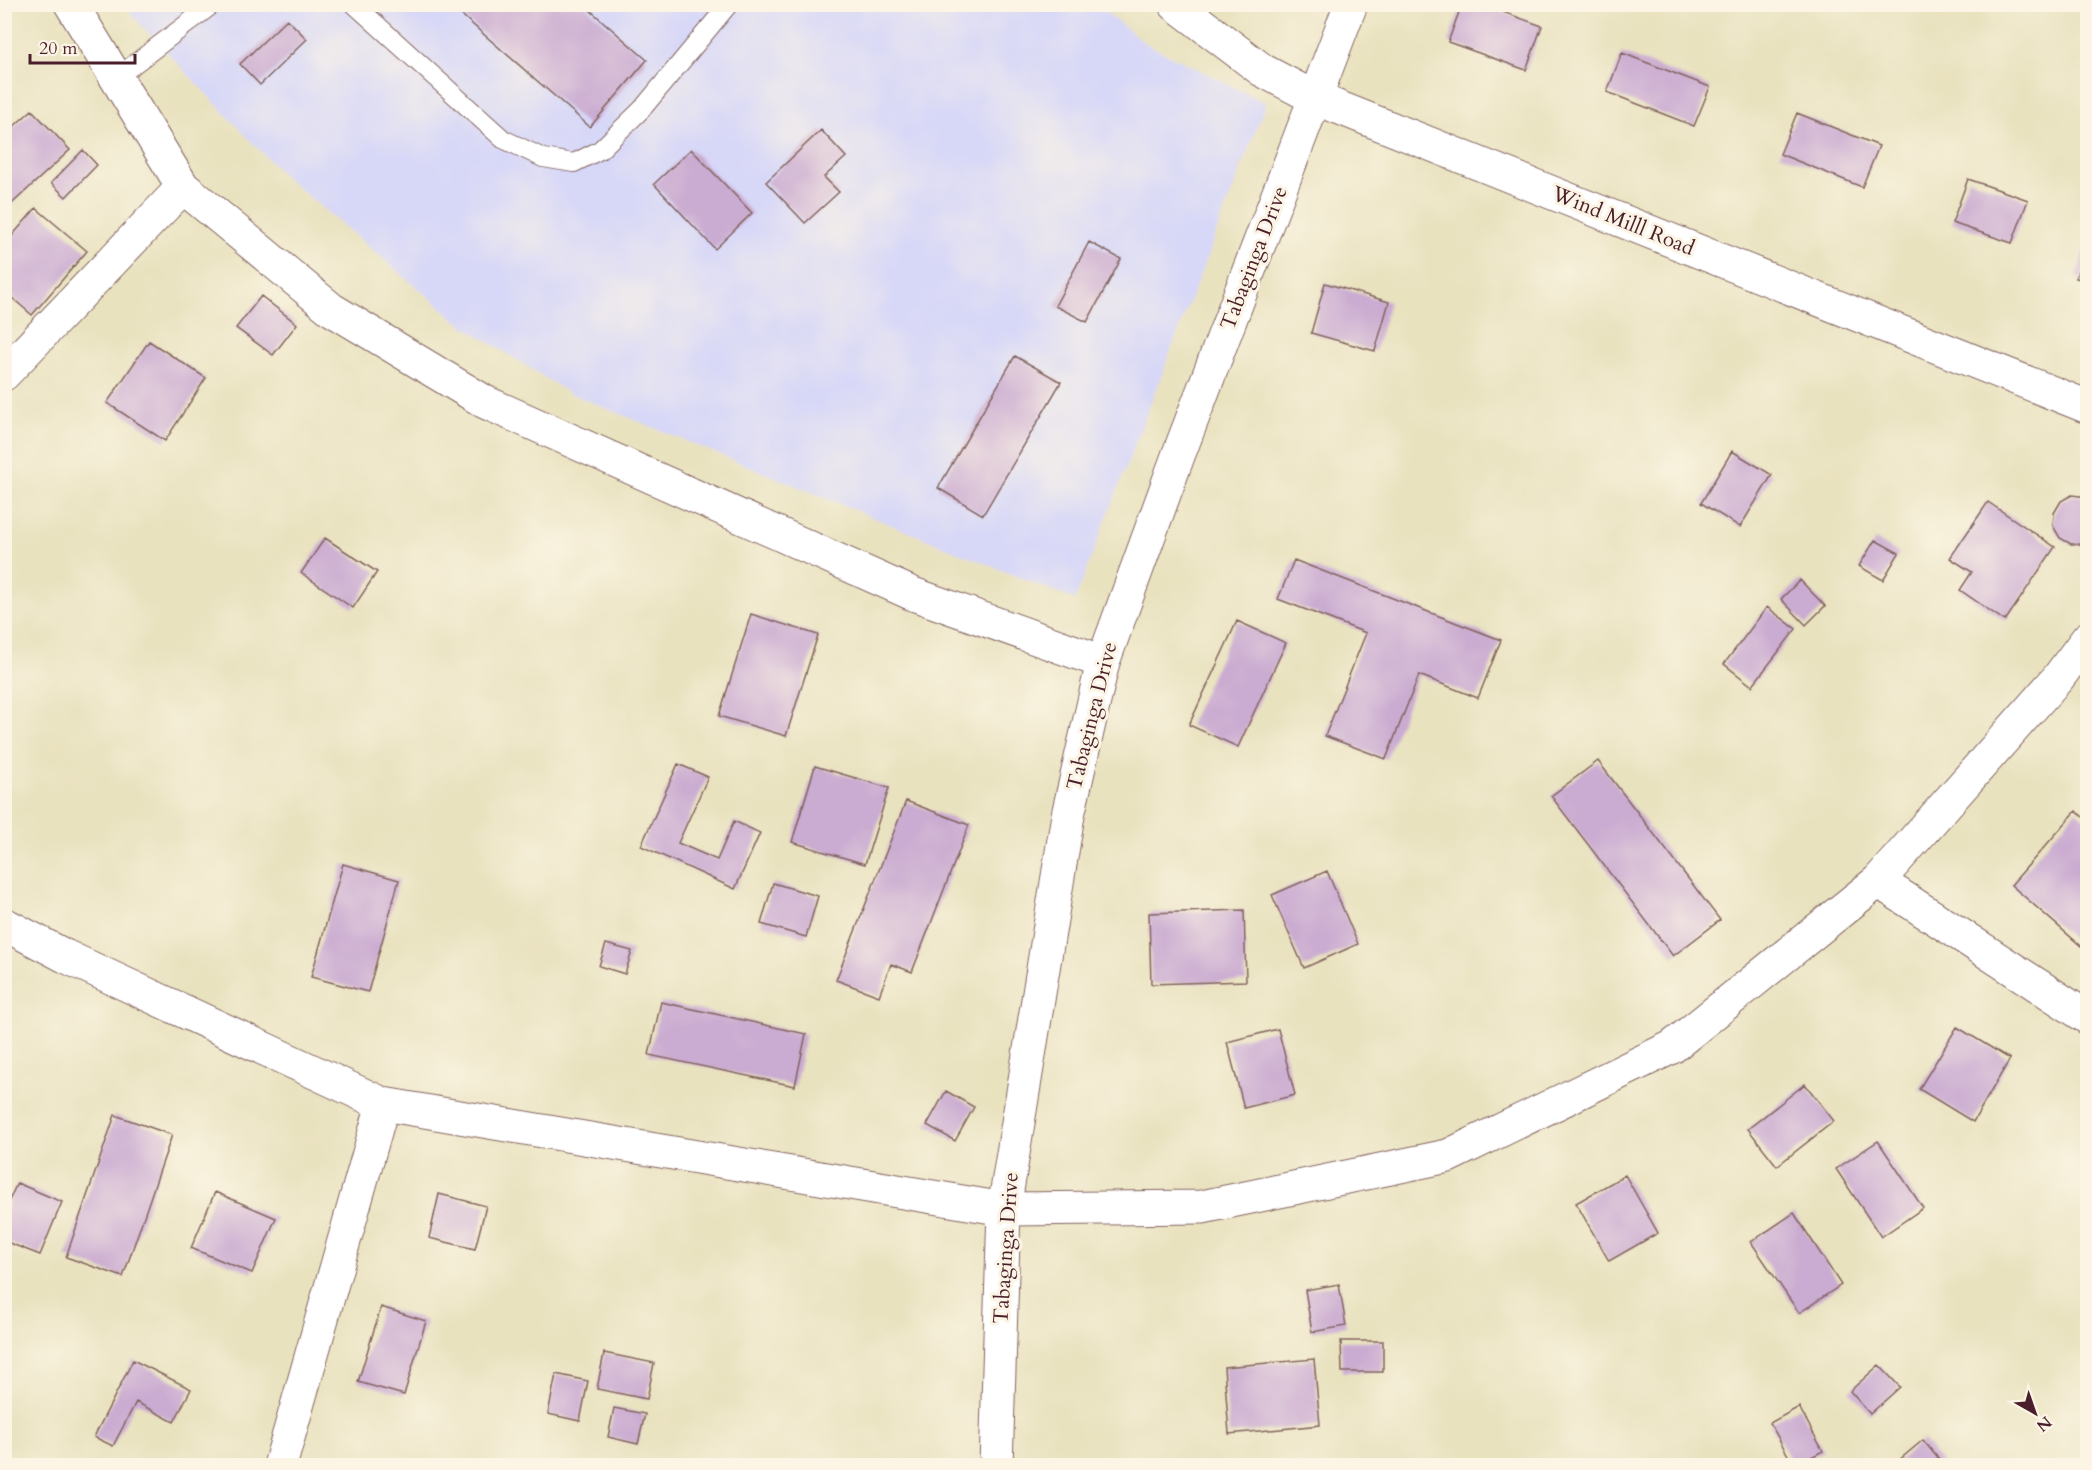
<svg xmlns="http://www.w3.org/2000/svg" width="2092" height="1470" viewBox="0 0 2092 1470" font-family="Cardo,serif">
<rect width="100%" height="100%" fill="#fcf5e5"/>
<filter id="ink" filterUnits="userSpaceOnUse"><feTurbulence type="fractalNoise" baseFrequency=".0167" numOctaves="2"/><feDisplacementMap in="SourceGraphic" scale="12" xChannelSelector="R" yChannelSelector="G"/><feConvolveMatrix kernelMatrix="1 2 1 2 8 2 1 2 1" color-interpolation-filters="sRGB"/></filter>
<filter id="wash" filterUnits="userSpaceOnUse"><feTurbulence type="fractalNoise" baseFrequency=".008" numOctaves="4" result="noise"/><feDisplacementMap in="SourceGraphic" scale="24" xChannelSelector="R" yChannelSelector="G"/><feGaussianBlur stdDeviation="1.35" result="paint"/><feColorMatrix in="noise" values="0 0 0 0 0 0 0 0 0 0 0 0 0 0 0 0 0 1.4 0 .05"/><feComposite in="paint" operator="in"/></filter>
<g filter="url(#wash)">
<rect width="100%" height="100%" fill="#e9e2bf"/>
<path fill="#d7d7f8" d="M 140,4 L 1097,5 L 1145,43 L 1266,103 L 1075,600 L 569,393 L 462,325 L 284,176 L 130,13 Z"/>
<g id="blocks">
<path fill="#caabd1" d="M 449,4 L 583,4 L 647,60 L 590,127 Z
M 1462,4 L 1481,4 L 1542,26 L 1526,70 L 1448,42 Z
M 287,19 L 307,39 L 260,85 L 240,64 Z
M 1622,53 L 1710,87 L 1694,126 L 1607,92 Z
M 32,110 L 70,150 L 4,211 L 4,135 Z
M 1797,113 L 1879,146 L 1862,187 L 1780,154 Z
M 821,130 L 846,157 L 824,177 L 839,192 L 805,223 L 766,182 Z
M 691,149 L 752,213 L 715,249 L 654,184 Z
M 83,150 L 97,165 L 66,197 L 51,183 Z
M 1968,179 L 2028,200 L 2012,243 L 1952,223 Z
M 36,208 L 87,251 L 32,315 L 4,291 L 4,245 Z
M 1089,242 L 1121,259 L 1087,322 L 1055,306 Z
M 2087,242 L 2088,242 L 2088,281 L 2076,278 Z
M 1325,283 L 1389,302 L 1375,351 L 1311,333 Z
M 261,296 L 297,324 L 273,355 L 236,328 Z
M 149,341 L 206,378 L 165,441 L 107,403 Z
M 1015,356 L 1061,382 L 983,515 L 938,488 Z
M 1732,451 L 1772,475 L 1740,527 L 1701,503 Z
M 2072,495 L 2088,497 L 2088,542 L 2085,544 L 2071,544 L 2060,538 L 2053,526 L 2054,513 L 2061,501 Z
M 1988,502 L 2055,547 L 2005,621 L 1960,590 L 1972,572 L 1950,558 Z
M 325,538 L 377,572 L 353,608 L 301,573 Z
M 1875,540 L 1899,553 L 1883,580 L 1859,566 Z
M 1294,560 L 1501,640 L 1478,698 L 1419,675 L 1386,759 L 1325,736 L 1366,633 L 1278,599 Z
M 1800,580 L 1825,606 L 1806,625 L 1781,599 Z
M 1767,607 L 1796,629 L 1752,686 L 1724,664 Z
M 751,614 L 818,635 L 786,736 L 719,716 Z
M 1237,621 L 1286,643 L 1238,747 L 1189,725 Z
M 1598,761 L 1720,920 L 1673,956 L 1551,796 Z
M 678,764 L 708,777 L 678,843 L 717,860 L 734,821 L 760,833 L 735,889 L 641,846 Z
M 815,766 L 889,788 L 865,864 L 792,842 Z
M 906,801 L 969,825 L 912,972 L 891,964 L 879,996 L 836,980 Z
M 2076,811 L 2088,821 L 2088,952 L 2011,885 Z
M 343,864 L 399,880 L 368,992 L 311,977 Z
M 1327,871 L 1358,944 L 1304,968 L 1272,895 Z
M 773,883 L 818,896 L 806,937 L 761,924 Z
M 1244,910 L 1246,981 L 1151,984 L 1149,913 Z
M 606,944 L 632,951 L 625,974 L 599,966 Z
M 661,1002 L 806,1034 L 795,1086 L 649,1055 Z
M 1957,1027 L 2010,1059 L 1973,1122 L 1919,1089 Z
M 1278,1029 L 1295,1095 L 1244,1108 L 1227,1042 Z
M 1805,1084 L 1834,1121 L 1777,1166 L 1748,1129 Z
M 946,1091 L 974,1107 L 955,1141 L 927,1125 Z
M 115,1115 L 172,1135 L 123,1277 L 66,1257 Z
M 1878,1141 L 1923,1208 L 1881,1237 L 1836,1169 Z
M 1625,1175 L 1658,1233 L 1609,1261 L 1576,1203 Z
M 17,1183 L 62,1202 L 40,1255 L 4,1241 L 4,1212 Z
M 215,1192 L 276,1218 L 252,1273 L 191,1248 Z
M 439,1194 L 486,1206 L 475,1249 L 429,1238 Z
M 1794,1213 L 1841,1285 L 1799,1313 L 1751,1242 Z
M 1339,1284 L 1346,1326 L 1312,1332 L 1305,1290 Z
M 381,1307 L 426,1321 L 404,1395 L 358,1382 Z
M 1341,1341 L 1383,1341 L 1383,1372 L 1342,1372 Z
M 604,1353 L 654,1363 L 647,1399 L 597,1389 Z
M 1314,1359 L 1320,1425 L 1229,1434 L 1224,1367 Z
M 133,1360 L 191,1389 L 174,1422 L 136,1402 L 113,1446 L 94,1437 Z
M 1879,1365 L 1900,1387 L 1870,1414 L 1850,1391 Z
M 556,1374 L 588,1381 L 580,1421 L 548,1414 Z
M 1799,1407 L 1823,1451 L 1794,1466 L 1770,1423 Z
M 614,1408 L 645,1414 L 638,1444 L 608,1437 Z
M 1923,1440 L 1941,1462 L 1936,1466 L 1892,1466 Z"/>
</g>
</g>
<g filter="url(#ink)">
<use href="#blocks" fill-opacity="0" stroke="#82635f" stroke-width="1.5"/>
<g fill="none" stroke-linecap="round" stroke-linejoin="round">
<defs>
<path id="service" d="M 354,4 L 503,139 L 543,158 L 574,163 L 600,150 L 642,109 L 729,4
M 116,78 L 213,4"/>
<path id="minor" d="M 71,4 L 183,187 L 331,309 L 485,402 L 913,594 L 1103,662
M 1175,4 L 1262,70 L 1315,98 L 2088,407
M 4,374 L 183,187
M 1878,881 L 2088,1018
M 4,924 L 65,956 L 383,1104 L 1004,1209 L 1202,1207 L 1448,1156 L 1672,1047 L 1878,881 L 2058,678 L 2088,638
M 280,1466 L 383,1104
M 996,1466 L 1004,1209 L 1068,815 L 1103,662 L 1178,456 L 1351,4"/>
</defs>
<use href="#service" stroke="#82635f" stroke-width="20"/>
<use href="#minor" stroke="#82635f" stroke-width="35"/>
<use href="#service" stroke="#fff" stroke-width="18"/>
<use href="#minor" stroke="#fff" stroke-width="33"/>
</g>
</g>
<g text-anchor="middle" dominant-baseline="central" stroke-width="6" stroke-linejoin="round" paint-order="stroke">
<g font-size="21" fill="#4a1f2b" stroke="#fcf5e5">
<text transform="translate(1623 221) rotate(22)">Wind Milll Road</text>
<text transform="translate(1254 258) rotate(-69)">Tabaginga Drive</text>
<text transform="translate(1092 716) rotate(-76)">Tabaginga Drive</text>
<text transform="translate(1006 1248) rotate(-86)">Tabaginga Drive</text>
</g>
</g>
<rect width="2092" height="1470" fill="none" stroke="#fcf5e5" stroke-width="24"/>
<g transform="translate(2035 1413) rotate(140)" stroke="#fcf5e5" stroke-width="4.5" paint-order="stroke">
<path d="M0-4.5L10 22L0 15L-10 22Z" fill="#4a1f2b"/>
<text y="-9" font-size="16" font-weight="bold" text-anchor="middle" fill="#4a1f2b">N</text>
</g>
<path d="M30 54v9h105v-9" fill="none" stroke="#4a1f2b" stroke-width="3"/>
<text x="39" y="54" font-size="18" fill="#4a1f2b" stroke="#fcf5e5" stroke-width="4.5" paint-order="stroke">20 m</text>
</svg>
